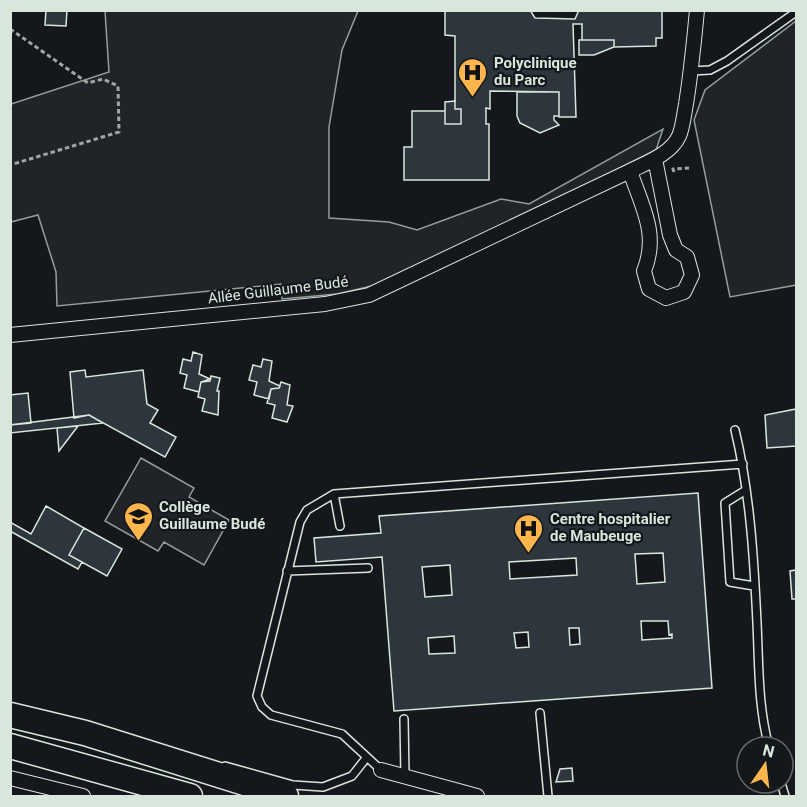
<svg xmlns="http://www.w3.org/2000/svg" width="807" height="807" viewBox="0 0 807 807" font-family="Roboto,sans-serif">
<rect width="100%" height="100%" fill="#14181c"/>
<path fill="#202428" stroke="#939e99" stroke-width="1.5" d="M 105,11 L 358,11 L 342,50 L 329,127 L 329,218 L 389,222 L 417,230 L 501,199 L 529,204 L 663,129 L 656,150 L 389,282 L 337,294 L 282,299 L 281,284 L 57,306 L 56,272 L 38,215 L 11,222 L 11,104 L 109,72 Z
M 796,21 L 796,285 L 730,297 L 694,120 L 705,90 Z
M 141,458 L 194,488 L 189,497 L 229,520 L 204,565 L 164,542 L 158,551 L 105,521 Z"/>
<path fill="#2c363c" stroke="#d8e6dc" stroke-width="1.5" fill-rule="evenodd" d="M 46,10 L 67,10 L 66,26 L 45,25 Z
M 445,10 L 530,10 L 535,18 L 575,19 L 579,10 L 662,10 L 662,38 L 656,38 L 656,46 L 614,47 L 614,40 L 582,40 L 582,24 L 573,24 L 576,117 L 559,117 L 559,92 L 490,91 L 490,109 L 486,108 L 486,124 L 489,124 L 489,180 L 404,180 L 404,147 L 412,147 L 412,111 L 445,111 L 445,124 L 461,124 L 461,109 L 455,109 L 455,36 L 445,35 Z
M 579,40 L 614,40 L 614,47 L 594,55 L 579,55 Z
M 517,92 L 559,92 L 559,116 L 554,116 L 554,120 L 559,125 L 540,133 L 520,123 L 517,116 Z
M 455,101 L 455,109 L 461,109 L 461,124 L 445,124 L 445,102 Z
M 193,352 L 202,355 L 199,374 L 210,379 L 201,382 L 199,392 L 184,388 L 187,375 L 180,373 L 183,359 L 191,361 Z
M 263,359 L 272,361 L 269,381 L 280,386 L 279,388 L 271,389 L 269,399 L 254,395 L 257,382 L 249,380 L 253,365 L 261,367 Z
M 85,370 L 86,377 L 143,370 L 147,404 L 158,410 L 150,423 L 176,437 L 165,457 L 89,415 L 74,418 L 70,372 Z
M 211,376 L 220,378 L 217,391 L 219,391 L 218,415 L 202,411 L 205,399 L 198,397 L 201,382 L 210,381 Z
M 281,382 L 290,385 L 287,405 L 293,406 L 287,422 L 272,418 L 275,405 L 267,403 L 271,389 L 279,388 Z
M 28,393 L 31,423 L 10,425 L 10,395 Z
M 796,409 L 796,446 L 767,448 L 765,415 Z
M 89,415 L 103,423 L 10,433 L 10,425 Z
M 78,426 L 59,451 L 57,428 Z
M 698,493 L 712,688 L 394,711 L 382,557 L 316,562 L 314,538 L 381,533 L 379,516 ZM 663,553 L 665,582 L 637,584 L 635,554 ZM 576,558 L 577,575 L 510,579 L 509,562 ZM 450,565 L 452,595 L 425,597 L 422,567 ZM 641,621 L 668,621 L 669,635 L 672,634 L 672,638 L 642,640 ZM 569,628 L 579,628 L 580,644 L 570,645 ZM 528,632 L 529,647 L 516,648 L 514,633 ZM 454,636 L 455,653 L 429,654 L 428,638 Z
M 46,506 L 84,528 L 69,555 L 82,562 L 78,569 L 10,531 L 10,522 L 31,534 Z
M 84,528 L 122,549 L 107,576 L 69,555 Z
M 796,570 L 796,599 L 792,599 L 790,571 Z
M 572,768 L 573,781 L 556,782 L 560,769 Z"/>
<g fill="none" stroke-linecap="round" stroke-linejoin="round">
<defs>
<path id="service" d="M 691,71 L 710,70 L 727,61 L 796,12
M 735,430 C 750,492 754,559 757,623 C 759,665 758,707 769,747
M 746,490 L 725,503 L 730,582 L 754,586
M 334,494 L 340,526
M 287,571 L 368,568
M 540,713 L 548,796
M 404,719 L 405,776
M 225,766 L 293,785 L 323,787 L 352,776 L 367,757
M 381,770 L 342,734 L 271,715 L 262,707 L 257,696 L 300,522 L 307,510 L 334,494 L 743,464
M 781,783 L 785,796"/>
<path id="minor" d="M 630,171 C 642,207 659,234 644,271 L 649,289 L 666,298 L 684,292 L 692,275 L 687,257 L 676,250 L 670,235 L 655,159
M 10,335 L 325,304 L 369,295 L 630,171 C 646,163 671,154 679,136 C 683,127 684,114 686,104 C 691,73 694,42 697,10
M 381,770 L 477,796
M 10,778 L 83,796"/>
<path id="trunk" d="M 10,715 L 85,733 L 286,796
M 10,746 L 190,796"/>
</defs>
<use href="#service" stroke="#d8e6dc" stroke-width="10"/>
<use href="#minor" stroke="#d8e6dc" stroke-width="16"/>
<use href="#trunk" stroke="#d8e6dc" stroke-width="27"/>
<path stroke="#9da8a2" stroke-width="3" stroke-dasharray="4.5 3" stroke-linecap="butt" d="M 10,29 L 88,83 L 103,79 L 118,86 L 119,132 L 10,165
M 674,172 L 673,169 L 689,168"/>
<use href="#service" stroke="#14181c" stroke-width="7"/>
<use href="#minor" stroke="#14181c" stroke-width="14"/>
<use href="#trunk" stroke="#14181c" stroke-width="24"/>
</g>
<defs>
<symbol id="hospital-pin" viewBox="-11 -11 22 30"><path d="M0 17L-7.5 6A9.5 9.5 0 1 1 7.5 6Z" fill="#ffb74d" stroke="#14181c"/><path d="M-5-5h3v3.5h4V-5h3V5h-3V1.5h-4V5h-3Z" fill="#111"/></symbol>
<symbol id="school-pin" viewBox="-11 -11 22 30"><path d="M0 17L-7.5 6A9.5 9.5 0 1 1 7.5 6Z" fill="#ffb74d" stroke="#14181c"/><path d="M0-5L7-2L0 1L-7-2ZM-4 1L0 2.5L4 1V4Q0 6-4 4Z" fill="#111"/></symbol>
</defs>
<g fill-rule="evenodd">
<use href="#hospital-pin" x="456" y="56" width="33" height="45"/>
<use href="#school-pin" x="122" y="500" width="33" height="45"/>
<use href="#hospital-pin" x="512" y="512" width="33" height="45"/>
</g>
<g text-anchor="middle" dominant-baseline="central" stroke-width="4.5" stroke-linejoin="round" paint-order="stroke">
<g font-size="15" font-weight="bold" fill="#d8e6dc" stroke="#14181c" text-anchor="start">
<text x="494" y="63">Polyclinique<tspan x="494" dy="17">du Parc</tspan></text>
<text x="159" y="507">Collège<tspan x="159" dy="17">Guillaume Budé</tspan></text>
<text x="550" y="519">Centre hospitalier<tspan x="550" dy="17">de Maubeuge</tspan></text>
</g>
<g font-size="15" fill="#d8e6dc" stroke="#14181c">
<text transform="translate(278 290) rotate(-7)">Allée Guillaume Budé</text>
</g>
</g>
<rect width="807" height="807" fill="none" stroke="#d8e6dc" stroke-width="24"/>
<g transform="translate(765 765) rotate(14)"><circle r="28" fill="#14181c" stroke="#626a69" stroke-width="1.5"/>
<path d="M0-4.5L10 22L0 15L-10 22Z" fill="#ffb74d"/>
<text y="-9" font-size="16" font-weight="bold" text-anchor="middle" fill="#d8e6dc">N</text>
</g>
</svg>
